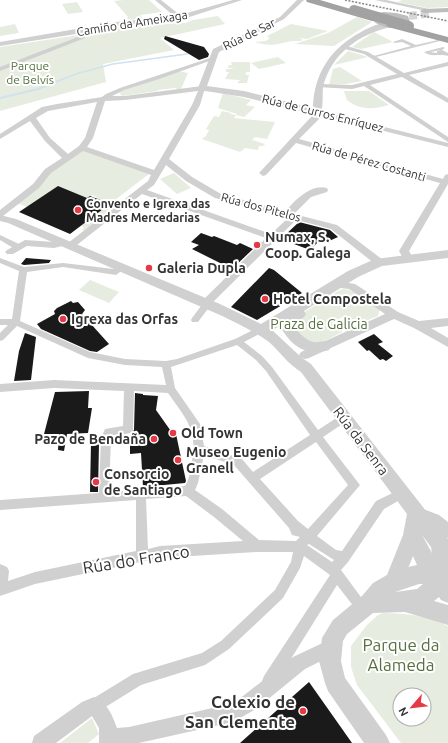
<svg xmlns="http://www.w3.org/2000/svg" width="448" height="743" viewBox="0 0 448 743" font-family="Ubuntu,sans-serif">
<rect width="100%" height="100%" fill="#fff"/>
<path fill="#e6ecdf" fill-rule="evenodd" d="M 124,0 L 149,0 L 162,12 L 140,15 L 142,18 L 129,20 L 127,18 L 128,17 L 114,1 Z
M 402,0 L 448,0 L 448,7 L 427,8 L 398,2 Z
M 77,2 L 83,12 L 68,14 L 62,4 Z
M 218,16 L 225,24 L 160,38 L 174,50 L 103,64 L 106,82 L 0,111 L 0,47 L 92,33 L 114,28 L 122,28 L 126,26 L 185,23 L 193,20 Z
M 357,17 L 372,22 L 334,46 L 295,44 L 328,33 Z
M 15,24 L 19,33 L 0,36 L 0,27 Z
M 291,24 L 328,31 L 307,39 L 299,38 L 303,40 C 298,42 293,40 287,42 C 276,45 267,46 255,42 L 266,41 L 270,38 L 267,37 L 269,35 Z
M 374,32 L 393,42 L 361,49 L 352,47 Z
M 348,51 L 368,57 L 334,65 Z
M 278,57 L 286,63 L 259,69 L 251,63 Z
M 231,62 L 250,62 L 250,72 L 246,72 L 246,75 L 249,75 L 247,83 L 237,83 L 240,80 L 225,79 L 229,72 L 226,72 L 226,69 L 236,69 L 228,68 L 229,65 L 232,65 Z
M 340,67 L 362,81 L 346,84 L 329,85 L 333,69 Z
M 178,71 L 188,73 L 181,89 L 178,90 L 176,88 L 157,90 L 158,91 L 122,96 L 118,91 Z
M 344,91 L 369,91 L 389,105 C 375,109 360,111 347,100 Z
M 223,93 L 251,100 L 246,105 L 255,107 L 244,117 L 236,115 L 234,118 L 275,122 L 267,139 L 255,137 L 252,140 L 265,144 L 263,146 L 259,146 L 258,150 L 245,148 L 240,152 L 202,139 L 206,136 L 209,130 L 206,129 L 214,116 L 219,117 L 222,111 L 231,113 L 230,114 L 236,115 L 237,114 L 218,108 Z
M 81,150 L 149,174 L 107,206 L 113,209 L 84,231 L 82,230 L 84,227 L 81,226 L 102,202 L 96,199 L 97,197 L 92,195 L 87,198 L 27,207 L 17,203 L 53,169 Z
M 174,173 L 191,188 L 177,194 L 160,179 Z
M 90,280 L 119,292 L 109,303 L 79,290 Z
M 343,289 L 350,290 L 380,309 L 378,316 L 358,324 L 344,316 L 337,320 L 344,327 L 342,332 L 321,343 L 311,344 L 290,325 L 292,320 L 338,291 Z
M 383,613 C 407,613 426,616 448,626 L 448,743 L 401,743 L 357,685 L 351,667 L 351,646 L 366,626 L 378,615 ZM 400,695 L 424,695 L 424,719 L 400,719 Z
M 92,718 L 99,734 L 88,743 L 60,743 Z"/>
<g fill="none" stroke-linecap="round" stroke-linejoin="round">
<path stroke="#cfe2ee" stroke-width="1.5" d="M 50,84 L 79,73 L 113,64 L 187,54"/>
<path stroke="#cfe2ee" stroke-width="2" d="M 0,98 L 38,89 L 52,83"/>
</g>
<path fill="#1a1a1a" d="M 165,36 L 204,47 L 209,54 L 208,57 L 199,60 L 164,39 Z
M 58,186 L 87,198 L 90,196 L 103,201 L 100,203 L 107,206 L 70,234 L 19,212 Z
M 299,222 L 330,230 L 338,237 L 327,242 L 322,238 L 310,250 L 294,244 L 297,242 L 284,236 Z
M 201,233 L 212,237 L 214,236 L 237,245 L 240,243 L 253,249 L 232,269 L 192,249 L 199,245 L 191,242 Z
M 26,258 L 51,260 L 49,263 L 24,265 L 21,264 Z
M 269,268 L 274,270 L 302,293 L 257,320 L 231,307 Z
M 71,301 L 73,303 L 78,302 L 85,310 L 82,314 L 109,344 L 97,352 L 90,351 L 41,329 L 37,324 L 55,314 L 54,311 L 57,308 Z
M 25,333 L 36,337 L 31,380 L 14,381 L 19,351 Z
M 374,334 L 383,342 L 378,344 L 393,356 L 386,361 L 383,359 L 380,360 L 369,350 L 367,351 L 358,342 Z
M 89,391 L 88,408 L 92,408 L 88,433 L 67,434 L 64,451 L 58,450 L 59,434 L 44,434 L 55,392 Z
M 135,393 L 143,394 L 143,395 L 158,396 L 156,410 L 173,434 L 176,434 L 186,481 L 185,483 L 143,487 L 141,453 L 130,454 L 130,435 L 134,430 Z
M 91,443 L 99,443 L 98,492 L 90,492 Z
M 309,682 L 352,743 L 240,743 Z"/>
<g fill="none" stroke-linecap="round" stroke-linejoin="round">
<path stroke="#d6d6d6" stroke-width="8" stroke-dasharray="8 4" stroke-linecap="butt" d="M 409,16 L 432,13"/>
<path fill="#d0d0d0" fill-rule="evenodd" d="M 402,39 L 416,45 L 438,40 L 440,41 L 372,58 L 370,57 L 411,46 L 402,42 L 395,43 L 393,42 Z
M 443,47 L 445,48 L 442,50 L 448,53 L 448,56 C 440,53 431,58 424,52 ZM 441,50 L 437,51 L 437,53 L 430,52 Z
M 213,57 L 215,57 L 215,59 L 159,79 L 124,90 L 104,100 L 99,99 L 106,94 L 120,88 Z
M 0,235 L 21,245 L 22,247 L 18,249 L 15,249 L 0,240 Z
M 0,258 L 24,267 L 63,263 L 114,269 L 118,265 L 124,265 L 124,269 L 116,275 L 63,267 L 27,272 L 20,321 L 90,352 L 125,359 L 166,361 L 177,359 L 235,339 L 257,328 L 263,328 L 264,330 L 263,332 L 244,342 L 262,356 L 272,367 L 318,430 L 341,415 L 344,414 L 347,415 L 349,418 L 347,421 L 323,437 L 360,485 L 317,536 L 336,550 L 342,551 L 376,501 L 401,489 L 405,491 L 406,494 L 405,497 L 384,509 L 348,562 L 341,570 L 366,604 L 368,608 L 366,612 L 362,614 L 358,612 L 337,585 L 274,686 L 269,688 L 264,686 L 262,681 L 264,676 L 330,575 L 304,556 L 300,568 L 283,598 L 229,649 L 205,665 L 141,685 L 99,711 L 94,713 L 89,711 L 87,706 L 89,701 L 133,674 L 202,653 L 221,641 L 275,590 L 291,562 L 293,552 L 257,552 L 160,558 L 35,584 L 0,596 L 0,564 L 7,567 L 9,571 L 8,581 L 35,572 L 136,551 L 136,500 L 0,510 L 0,500 L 99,493 L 101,438 L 105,429 L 123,426 L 124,391 L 54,388 L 0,392 L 0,384 L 54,380 L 166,385 L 162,367 L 125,365 L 88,358 L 17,326 L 3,340 L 0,341 L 0,333 L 8,325 L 0,325 L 0,319 L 12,319 L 19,271 L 0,263 ZM 237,345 L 256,360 L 266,371 L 310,435 L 253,472 L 242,459 L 204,446 L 200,424 L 175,388 L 171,367 ZM 134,391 L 168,393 C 187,420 199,431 191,466 C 190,473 189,480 185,486 L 144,489 L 141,488 L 137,490 L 109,492 L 111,438 L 112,436 L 131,433 L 133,430 ZM 316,442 L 348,485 L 308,529 L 298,521 L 260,479 ZM 204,455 L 234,465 L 289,528 L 292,535 L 300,537 L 296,541 L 259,540 L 222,509 L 195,490 L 198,483 ZM 186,496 L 214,517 L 243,541 L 160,546 L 148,549 L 146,499 ZM 309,544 L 334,560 L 332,562 L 307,545 Z
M 207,301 L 210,302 L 211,304 L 210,306 L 198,322 L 192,322 L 191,320 L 192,318 L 204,302 Z"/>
<path fill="#d0d0d0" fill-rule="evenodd" d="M 155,0 L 161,0 L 180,15 L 233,0 L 242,0 L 180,20 L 123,25 L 95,31 L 0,46 L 0,42 L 123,21 L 175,17 Z
M 375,0 L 386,0 L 434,10 L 431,12 Z
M 83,35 L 85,36 L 85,38 L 0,71 L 0,67 Z
M 343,45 L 368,52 L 404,73 L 448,62 L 448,66 L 409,75 L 448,98 L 448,103 L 402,77 L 370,85 L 448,137 L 448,142 L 364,86 L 352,89 L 317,87 L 316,86 L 319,84 L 352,85 L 397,74 L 364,54 L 341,48 L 341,46 Z
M 202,86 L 205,88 L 200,105 L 169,159 L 192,177 L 221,194 L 286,211 C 295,200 311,184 327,188 L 328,190 L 327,192 L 311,197 L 294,214 L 337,225 L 383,260 L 384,262 L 383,264 L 375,264 L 331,229 L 215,198 L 186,181 L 166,165 L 154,185 L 147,190 L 271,234 L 287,219 L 293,219 L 295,221 L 209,306 L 201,306 L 200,303 L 266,238 L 142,194 L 73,248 L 67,248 L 66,245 L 54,248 L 27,246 L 13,254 L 7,254 L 5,252 L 7,250 L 25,240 L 54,242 L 63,240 L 68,243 L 148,181 L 151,175 L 83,151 L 51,173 L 39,188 L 3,216 L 0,217 L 0,210 L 33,184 L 45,169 L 62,158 L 45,141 L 30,121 L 0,139 L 0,134 L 42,107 L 57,104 L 109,96 L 125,96 ZM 198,91 L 192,105 L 154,170 L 87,147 L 93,138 L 105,101 L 125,100 ZM 97,102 L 85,138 L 79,146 L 68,154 L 50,138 L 36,118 L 48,111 Z
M 314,110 L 317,110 L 448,143 L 448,147 L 320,115 L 319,119 L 299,139 L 443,179 L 445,175 L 448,174 L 448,184 L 409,251 L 413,258 L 412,260 L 404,260 L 399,251 L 440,183 L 296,143 L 266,175 L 263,176 L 259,173 L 312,116 Z
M 336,281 L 355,284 L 398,312 L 419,321 L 448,318 L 448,326 L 431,328 L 448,338 L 448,347 L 414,328 L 394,319 L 309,358 L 305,359 L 301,358 L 299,355 L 301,352 L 385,314 L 349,289 L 332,287 L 331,285 L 332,283 Z
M 418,507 L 439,515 L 448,522 L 448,538 L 443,536 L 429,525 L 413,519 L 411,514 L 413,509 Z
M 331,639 L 337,641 L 339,647 L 337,653 L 305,669 L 256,709 L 233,722 L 139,743 L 99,743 L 99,728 L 92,716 L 56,743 L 32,743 L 34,736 L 82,702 L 94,697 C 108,703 112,715 117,728 L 129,727 L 230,704 L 243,696 L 293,657 Z"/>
<path fill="#d0d0d0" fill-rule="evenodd" d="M 297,0 L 304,0 L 284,19 L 219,52 L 207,86 L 244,91 L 313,108 C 314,73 331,48 361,32 C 370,27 381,22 391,23 L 391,27 C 359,34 331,54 323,87 C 322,95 324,107 320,114 L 317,115 L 244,97 L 199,90 L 198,88 L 213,49 L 280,17 Z
M 0,215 L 16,219 L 220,304 L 261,324 L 348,271 L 375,259 L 448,250 L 448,258 L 382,266 L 358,277 L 304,311 L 306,314 L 304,317 L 293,325 C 297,331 305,340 313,342 C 319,343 323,340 329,342 L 331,346 L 329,350 C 306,357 291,346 280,326 L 272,330 L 302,358 L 311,364 L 448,539 L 448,603 L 441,600 L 439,597 L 434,601 L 448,605 L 448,625 L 405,612 L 373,613 L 347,634 L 343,641 L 341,661 L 345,678 L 386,735 L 390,743 L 364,743 L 328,691 L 325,683 L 319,661 L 322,638 L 333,620 L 362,596 L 373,583 L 387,575 L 403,535 L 407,514 L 301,372 C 288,364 280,352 269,342 C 254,331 236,323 220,315 L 8,223 L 0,221 ZM 422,535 L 431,547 L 432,553 ZM 413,556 L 417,565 L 408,567 L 409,566 ZM 419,584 L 423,584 L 417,589 L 395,592 Z"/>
<path fill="#bdbdbd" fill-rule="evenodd" d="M 448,8 L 448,12 L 424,13 L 420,11 L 424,9 Z
M 384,12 L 396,13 L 408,16 L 410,22 C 401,31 381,29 372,20 L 374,14 ZM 384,16 L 395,17 L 402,21 L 391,23 L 380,19 Z"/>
<path fill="#a2a2a2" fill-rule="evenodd" d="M 306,0 L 320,0 L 378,17 L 380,19 L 378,21 L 372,21 L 307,2 Z
M 391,22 L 448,37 L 448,43 L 388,27 L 386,25 Z"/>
<path stroke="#888" stroke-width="1.5" stroke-dasharray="2 1.5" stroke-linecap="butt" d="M 345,0 L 448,21"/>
<path stroke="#a2a2a2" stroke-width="10" d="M 354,10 L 409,26"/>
</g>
<g fill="#e63946" stroke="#fff" stroke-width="1.5">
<circle cx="78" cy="210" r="4"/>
<circle cx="257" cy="245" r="4"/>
<circle cx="149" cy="268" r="4"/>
<circle cx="265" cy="299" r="4"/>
<circle cx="63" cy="319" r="4"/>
<circle cx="173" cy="433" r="4"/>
<circle cx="154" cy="439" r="4"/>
<circle cx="178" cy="460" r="4"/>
<circle cx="96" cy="482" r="4"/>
<circle cx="303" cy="711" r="4"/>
</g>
<g text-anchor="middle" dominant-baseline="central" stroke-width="4" stroke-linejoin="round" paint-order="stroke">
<g font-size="12" fill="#333" stroke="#fff">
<text transform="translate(132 23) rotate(-9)">Camiño da Ameixaga</text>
<text transform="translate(249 34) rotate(-26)">Rúa de Sar</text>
<text transform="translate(323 113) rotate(14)">Rúa de Curros Enríquez</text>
<text transform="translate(369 161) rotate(16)">Rúa de Pérez Costanti</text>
<text transform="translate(261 207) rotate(15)">Rúa dos Pitelos</text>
</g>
<g font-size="12" fill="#56703f" stroke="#fff">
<text x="30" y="65">Parque<tspan x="30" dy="14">de Belvís</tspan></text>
</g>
<g font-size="12" font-weight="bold" fill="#333" stroke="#fff" text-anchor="start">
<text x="86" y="203">Convento e Igrexa das<tspan x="86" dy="14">Madres Mercedarias</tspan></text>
</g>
<g font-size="14" font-weight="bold" fill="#333" stroke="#fff" text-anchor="start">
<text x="265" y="237">Numax, S.<tspan x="265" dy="16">Coop. Galega</tspan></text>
<text x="157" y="268">Galeria Dupla</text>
<text x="273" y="299">Hotel Compostela</text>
<text x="71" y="319">Igrexa das Orfas</text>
<text x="181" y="433">Old Town</text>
<text x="146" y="439" text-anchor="end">Pazo de Bendaña</text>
<text x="186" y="452">Museo Eugenio<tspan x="186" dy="16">Granell</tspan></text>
<text x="104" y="474">Consorcio<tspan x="104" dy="16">de Santiago</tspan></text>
</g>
<g font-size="14" fill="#56703f" stroke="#fff">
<text x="319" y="324">Praza de Galicia</text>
</g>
<g font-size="14" fill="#333" stroke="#fff">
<text transform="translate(361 441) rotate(53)">Rúa da Senra</text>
</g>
<g font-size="17" fill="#333" stroke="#fff">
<text transform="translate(136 559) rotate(-9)">Rúa do Franco</text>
</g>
<g font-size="17" fill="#56703f" stroke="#fff">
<text x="401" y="644">Parque da<tspan x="401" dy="20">Alameda</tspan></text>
</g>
<g font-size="17" font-weight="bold" fill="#333" stroke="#fff" text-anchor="end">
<text x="295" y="701">Colexio de<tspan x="295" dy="20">San Clemente</tspan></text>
</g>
</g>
<g transform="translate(412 707) rotate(242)"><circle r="19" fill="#ffffff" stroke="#adadad"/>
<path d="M0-3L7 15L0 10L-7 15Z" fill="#e63946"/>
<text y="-6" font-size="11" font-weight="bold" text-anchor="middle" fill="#333333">N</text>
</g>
</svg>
